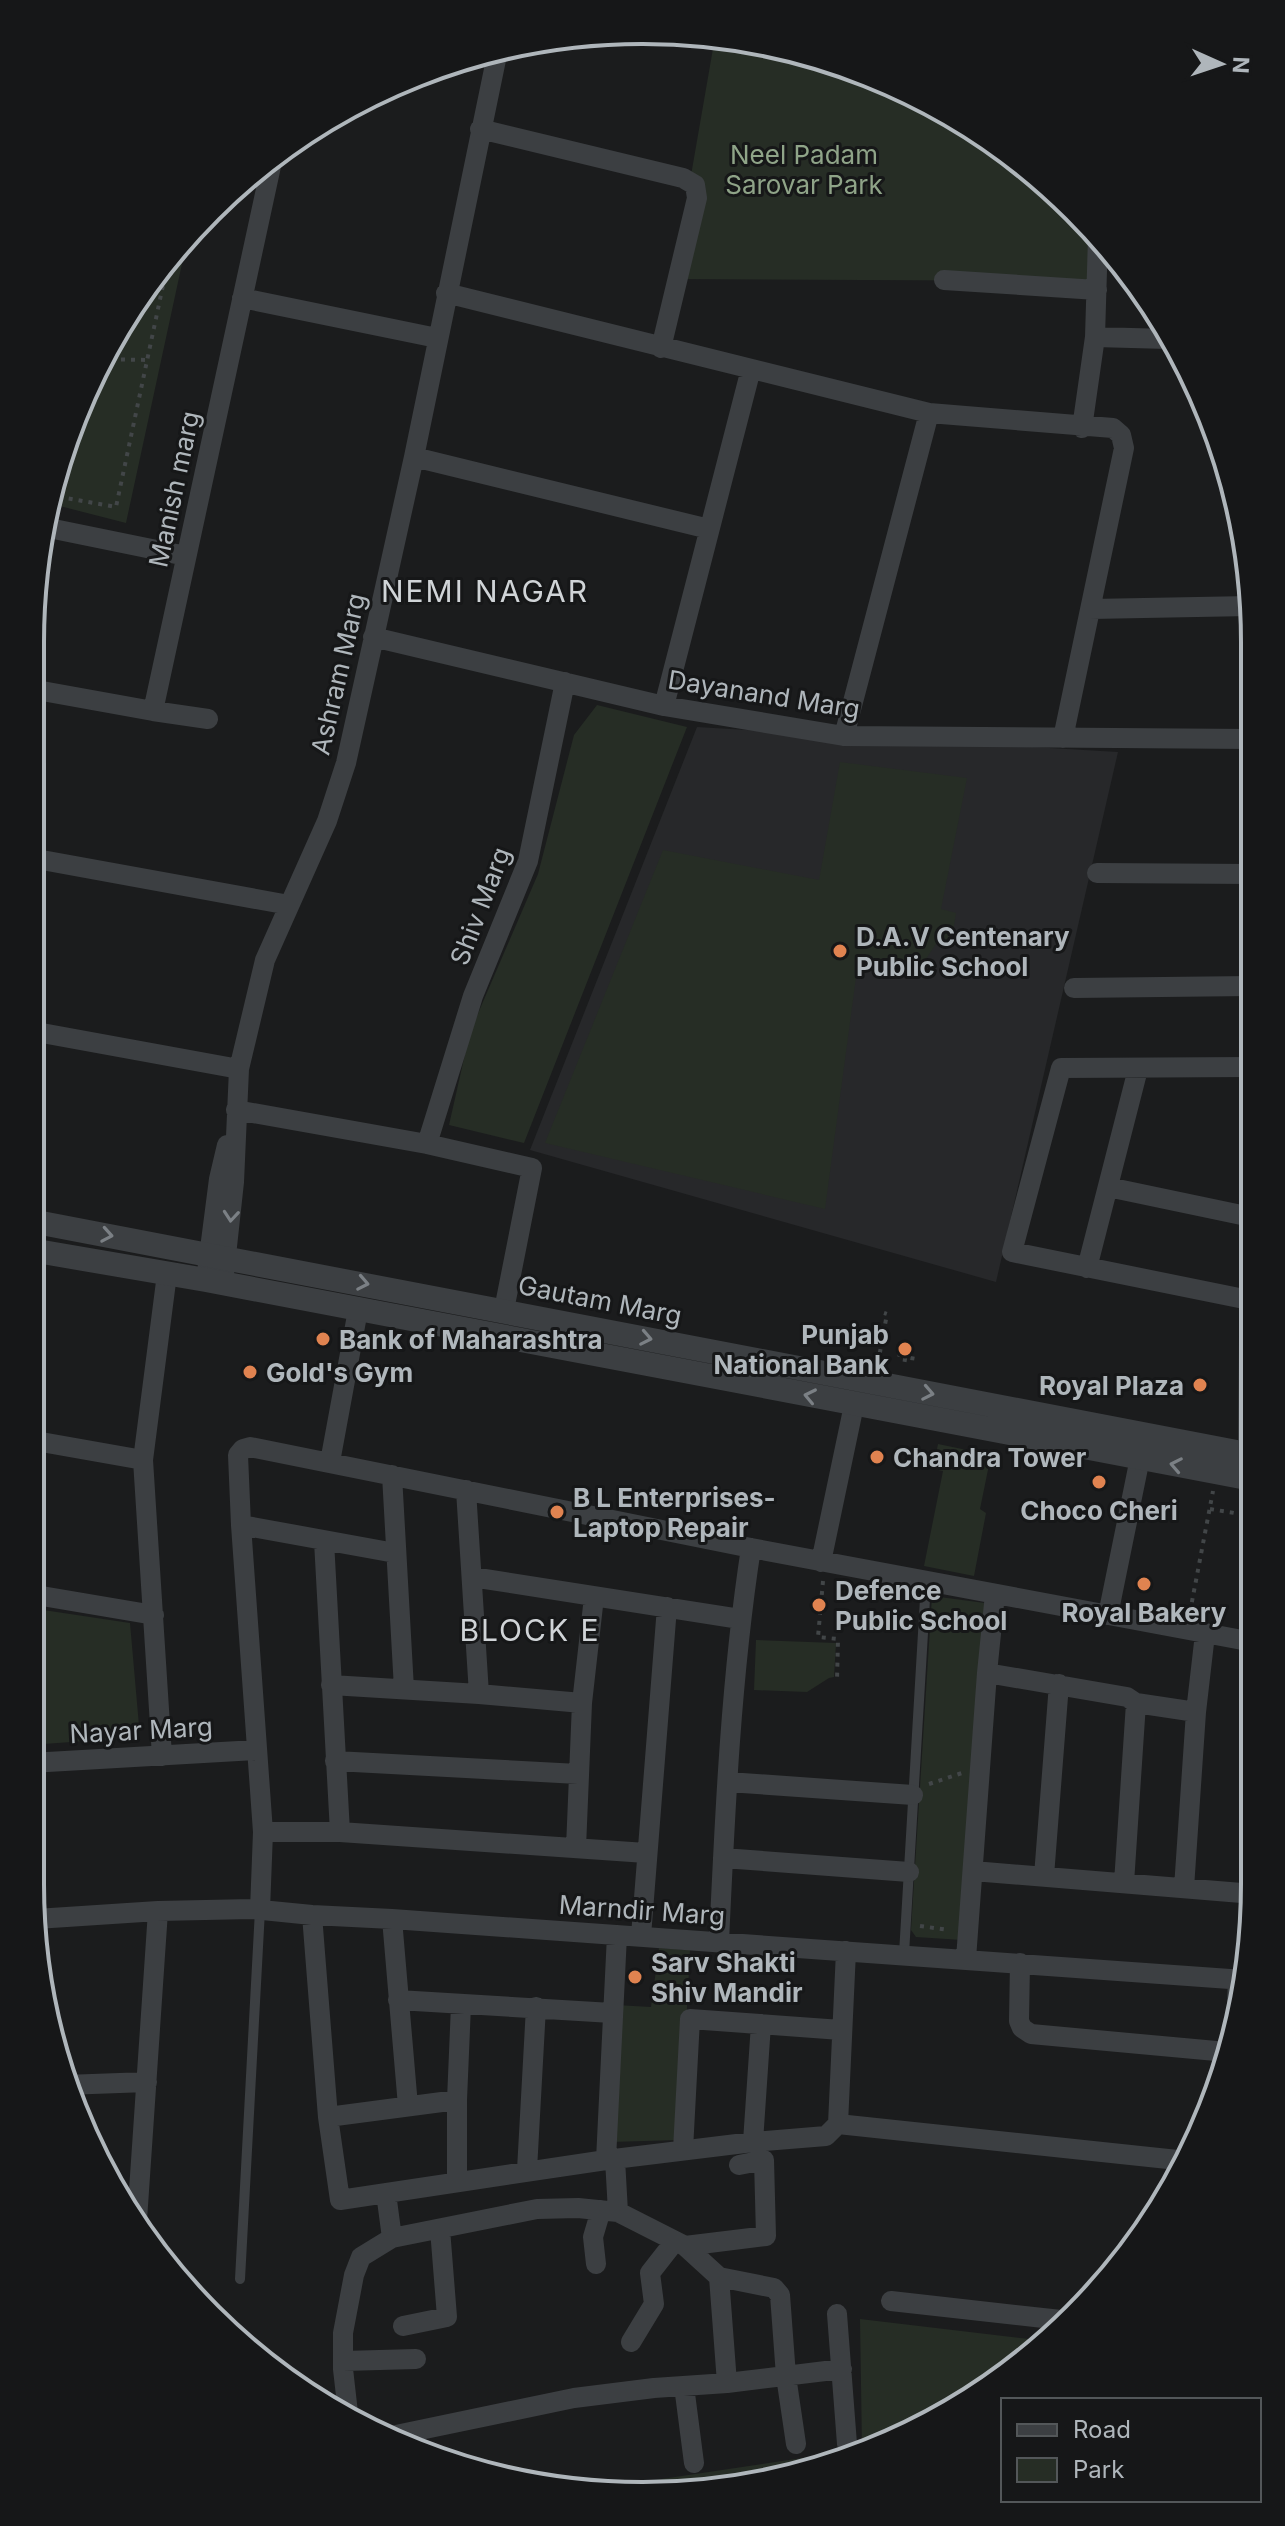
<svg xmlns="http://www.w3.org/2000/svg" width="1285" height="2526" viewBox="0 0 1285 2526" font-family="Inter,sans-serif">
<rect width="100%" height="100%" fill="#1b1c1d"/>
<path fill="#27282a" d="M 697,727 L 1118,752 L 996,1282 L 530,1150 Z"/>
<path fill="#262d25" d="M 715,37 L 801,51 L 914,93 L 1046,182 L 1090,228 L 1089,281 L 673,279 Z
M 188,236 L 126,523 L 48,503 L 51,484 L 93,371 L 157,269 Z
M 597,705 L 687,727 L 524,1143 L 449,1125 L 470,1032 L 538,874 L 574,735 Z
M 840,762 L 967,778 L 941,909 L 956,913 L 951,945 L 936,944 L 916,974 L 857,970 L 825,1209 L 545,1143 L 663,850 L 819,880 Z
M 938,1444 L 991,1455 L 980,1509 L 986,1513 L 974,1576 L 924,1566 L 943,1471 L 933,1469 Z
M 932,1596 L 985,1603 L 962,1940 L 916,1937 L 911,1930 Z
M 30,1608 L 130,1623 L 140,1737 L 30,1745 Z
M 756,1640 L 836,1643 L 834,1677 L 829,1678 L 807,1692 L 754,1690 Z
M 659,1948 L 690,1950 L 680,2140 L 610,2142 L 616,2005 L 651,2007 Z
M 860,2319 L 1046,2341 L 982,2393 L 877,2449 L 683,2495 L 608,2487 L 862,2449 Z"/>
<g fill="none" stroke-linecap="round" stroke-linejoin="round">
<path stroke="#424648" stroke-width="4" stroke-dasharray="4 6" stroke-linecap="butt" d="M 101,359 L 147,360
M 49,495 L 116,507 L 169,257
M 52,510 L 67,441
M 900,1353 L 899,1359 L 912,1361 L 913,1355
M 878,1363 L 887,1314 L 884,1313
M 1210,1509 L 1253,1516
M 823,1581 L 818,1637 L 838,1639 L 837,1681
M 1190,1612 L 1213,1491
M 1249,1624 L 1253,1603
M 938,1625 L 972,1626
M 929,1784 L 962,1773
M 920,1926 L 949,1930"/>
<path stroke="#3c3f42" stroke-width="10" d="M 904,1954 L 925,1599
M 240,2279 L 260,1910"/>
<path stroke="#3c3f42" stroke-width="20" d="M 480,129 L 683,178 L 695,185 L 697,198 L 661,348
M 944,280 L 1097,290
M 446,293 L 929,413 L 1113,428 L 1121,435 L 1124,448 L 1063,738
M 242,298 L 437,338
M 1095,337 L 1168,339
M 1082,428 L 1095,337 L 1098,237
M 414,457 L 709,529
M 44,527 L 186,556
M 1091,609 L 1250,606
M 373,637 L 664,706 L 844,736 L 1250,739
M 31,689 L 153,711 L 208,719
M 664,706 L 751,369
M 153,711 L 273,157
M 844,736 L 929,413
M 31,858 L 289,905
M 1097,873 L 1251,874
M 1074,988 L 1251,986
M 31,1031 L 239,1069
M 236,1110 L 427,1144 L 532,1168 L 504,1310
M 427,1144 L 473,996 L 528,861 L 565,682
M 1108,1187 L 1251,1217
M 1087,1268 L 1138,1069
M 224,1274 L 234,1182 L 239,1069 L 265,960 L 327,821 L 346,763 L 414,457 L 498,50
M 206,1280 L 219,1179 L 227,1145
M 1249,1300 L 1012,1252 L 1061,1068 L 1251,1067
M 30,1440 L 143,1460
M 1248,1455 L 1251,1098
M 330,1462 L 358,1310
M 392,1475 L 404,1689
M 466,1490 L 479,1694
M 241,1525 L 395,1553
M 324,1541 L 340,1832
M 821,1562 L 854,1405
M 472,1577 L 740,1619
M 30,1594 L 154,1615
M 1108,1615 L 1140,1458
M 987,1673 L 1127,1697 L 1136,1703 L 1196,1712
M 331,1685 L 479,1694 L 582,1703
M 162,1756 L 143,1460 L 167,1274
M 335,1761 L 578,1774
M 30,1763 L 256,1750
M 728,1782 L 913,1795
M 263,1832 L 340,1832 L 646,1853
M 576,1848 L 582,1703 L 594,1597
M 723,1858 L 909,1872
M 973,1871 L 1254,1894
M 1044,1876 L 1059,1684
M 1124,1883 L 1136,1703
M 1184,1888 L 1196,1712 L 1205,1634
M 260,1910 L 263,1832 L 241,1525 L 238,1455 L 243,1449 L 250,1447 L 751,1548 L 1253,1642
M 312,1915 L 328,2117 L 340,2200 L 606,2160 L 753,2142 L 826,2136 L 838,2124 L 846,1951
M 36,1919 L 158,1911 L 252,1909 L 312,1915 L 392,1919 L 1244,1980
M 392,1919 L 408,2106
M 641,1936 L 667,1607
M 719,1942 C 725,1811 731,1678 751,1548
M 966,1959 L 987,1673 L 995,1594
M 1020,1963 L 1019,2021 L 1022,2028 L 1031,2034 L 1227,2052 L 1232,2049
M 398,2000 L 612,2013
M 1236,2031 L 1238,1979
M 65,2085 L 147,2082
M 328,2117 L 457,2100
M 838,2124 L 1187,2161
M 753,2142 L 761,2024
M 683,2150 L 690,2019 L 841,2030
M 615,2159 L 618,2212
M 606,2160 L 617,1935
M 527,2170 L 536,2007
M 457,2181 L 457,2100 L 461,2005
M 386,2193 L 392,2238 L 537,2209 L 578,2208 L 618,2212 L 685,2246 L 719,2277 L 727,2383
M 137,2220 L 158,1911
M 685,2246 L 766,2236 L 764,2160 L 739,2165
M 596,2264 L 593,2237 L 601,2210
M 719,2277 L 774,2288 L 780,2295 L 786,2376 L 796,2444
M 891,2301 L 1070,2321
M 837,2314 L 847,2444
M 403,2326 L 447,2317 L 440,2229
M 631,2342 L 654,2304 L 650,2273 L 675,2241
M 343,2361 L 416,2359
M 684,2386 L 694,2463
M 348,2413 L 343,2369 L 343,2333 L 354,2275 L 361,2257 L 392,2238
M 396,2435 L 574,2398 L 654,2388 L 727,2383 L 842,2369"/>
<path stroke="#3c3f42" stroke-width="24" d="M 31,1221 L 1252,1455
M 31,1250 L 206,1280 L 1252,1479"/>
</g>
<defs><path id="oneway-chevron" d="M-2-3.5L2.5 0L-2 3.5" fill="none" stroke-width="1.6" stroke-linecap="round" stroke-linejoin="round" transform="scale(2)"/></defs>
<g stroke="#7b8085">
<use href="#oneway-chevron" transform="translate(231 1216) rotate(95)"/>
<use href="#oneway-chevron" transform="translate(107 1235) rotate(10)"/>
<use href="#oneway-chevron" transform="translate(363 1283) rotate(11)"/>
<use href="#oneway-chevron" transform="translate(646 1338) rotate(11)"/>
<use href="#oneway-chevron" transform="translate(928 1393) rotate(11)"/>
<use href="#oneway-chevron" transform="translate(810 1396) rotate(-168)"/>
<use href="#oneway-chevron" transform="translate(1176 1465) rotate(-169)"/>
</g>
<g fill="#e08350" stroke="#161718" stroke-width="3">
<circle cx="840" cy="951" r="8"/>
<circle cx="323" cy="1339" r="8"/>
<circle cx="905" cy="1349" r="8"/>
<circle cx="250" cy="1372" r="8"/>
<circle cx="1200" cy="1385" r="8"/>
<circle cx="877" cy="1457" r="8"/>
<circle cx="1099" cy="1482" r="8"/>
<circle cx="557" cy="1512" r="8"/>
<circle cx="1144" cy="1584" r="8"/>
<circle cx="819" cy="1605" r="8"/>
<circle cx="635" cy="1977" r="8"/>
</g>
<g text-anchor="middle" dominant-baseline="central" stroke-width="6" stroke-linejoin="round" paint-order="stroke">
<g font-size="26" fill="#8fa488" stroke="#161718">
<text x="804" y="154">Neel Padam<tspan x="804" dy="30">Sarovar Park</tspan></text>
</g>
<g font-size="26" fill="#afb6bb" stroke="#161718">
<text transform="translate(174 489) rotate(-78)">Manish marg</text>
<text transform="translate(338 674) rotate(-77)">Ashram Marg</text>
<text transform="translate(764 694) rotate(9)">Dayanand Marg</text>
<text transform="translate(480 906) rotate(-69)">Shiv Marg</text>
<text transform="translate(600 1300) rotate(11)">Gautam Marg</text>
<text transform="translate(141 1730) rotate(-3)">Nayar Marg</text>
<text transform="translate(642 1910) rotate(4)">Marndir Marg</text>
</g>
<g font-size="26" font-weight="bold" fill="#afb6bb" stroke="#161718" text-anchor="start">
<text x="856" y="936">D.A.V Centenary<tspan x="856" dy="30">Public School</tspan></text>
<text x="889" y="1334" text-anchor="end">Punjab<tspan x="889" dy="30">National Bank</tspan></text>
<text x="339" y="1339">Bank of Maharashtra</text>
<text x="266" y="1372">Gold's Gym</text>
<text x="1184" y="1385" text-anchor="end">Royal Plaza</text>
<text x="893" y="1457">Chandra Tower</text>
<text x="573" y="1497">B L Enterprises-<tspan x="573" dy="30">Laptop Repair</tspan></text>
<text x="1099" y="1510" text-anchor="middle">Choco Cheri</text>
<text x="835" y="1590">Defence<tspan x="835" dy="30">Public School</tspan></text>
<text x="1144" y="1612" text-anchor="middle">Royal Bakery</text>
<text x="651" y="1962">Sarv Shakti<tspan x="651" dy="30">Shiv Mandir</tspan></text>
</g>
<g font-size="30" letter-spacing="2" fill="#d0d4d7" stroke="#161718">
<text x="485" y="591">NEMI NAGAR</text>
<text x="530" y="1630">BLOCK E</text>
</g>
</g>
<path d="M0 0H1285V2526H0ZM642 44H643A598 598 0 0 1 1241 642V1884A598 598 0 0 1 643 2482H642A598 598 0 0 1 44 1884V642A598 598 0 0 1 642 44Z" fill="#161718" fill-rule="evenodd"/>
<path fill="none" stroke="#afb6bb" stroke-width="4" d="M642 44H643A598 598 0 0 1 1241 642V1884A598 598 0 0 1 643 2482H642A598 598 0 0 1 44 1884V642A598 598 0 0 1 642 44Z"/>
<rect x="1001" y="2398" width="260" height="104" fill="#161718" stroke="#535759" stroke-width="2"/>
<rect x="1017" y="2424" width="40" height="12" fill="#3c3f42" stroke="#535759" stroke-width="2"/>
<text x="1073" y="2438" font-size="24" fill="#afb6bb">Road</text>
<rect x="1017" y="2458" width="40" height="24" fill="#262d25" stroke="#535759" stroke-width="2"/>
<text x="1073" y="2478" font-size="24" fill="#afb6bb">Park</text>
<g transform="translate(1221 64) rotate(93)" stroke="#161718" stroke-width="6" paint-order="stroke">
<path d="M0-6L14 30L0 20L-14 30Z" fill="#afb6bb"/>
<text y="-12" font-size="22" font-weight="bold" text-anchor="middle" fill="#afb6bb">N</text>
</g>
</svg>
